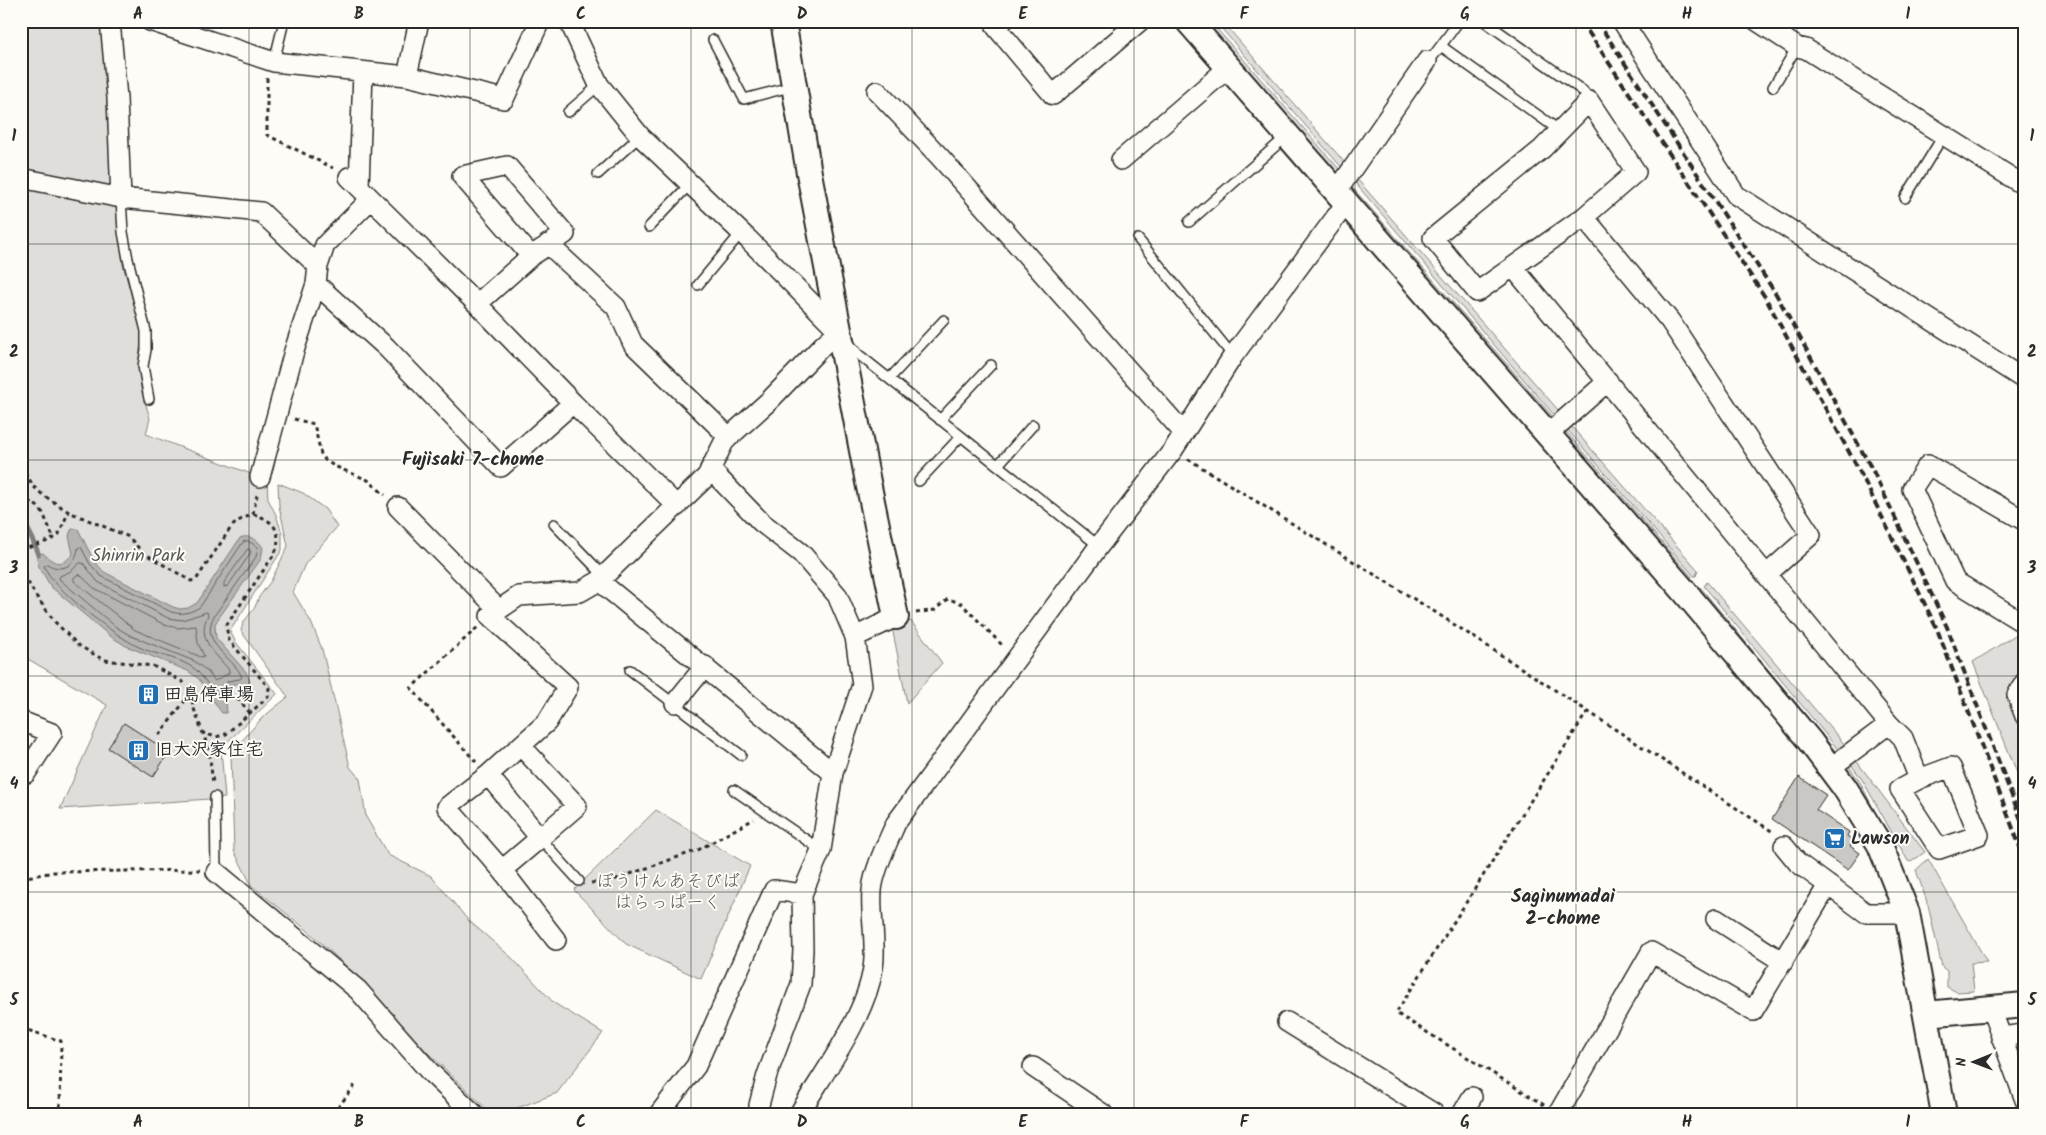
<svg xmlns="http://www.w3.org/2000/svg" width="2046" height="1135" viewBox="0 0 2046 1135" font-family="Kalam,'Klee One',sans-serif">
<rect width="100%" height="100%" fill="#fdfcf7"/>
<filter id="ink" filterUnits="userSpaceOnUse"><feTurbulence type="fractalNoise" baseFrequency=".02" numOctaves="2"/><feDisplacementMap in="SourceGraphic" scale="10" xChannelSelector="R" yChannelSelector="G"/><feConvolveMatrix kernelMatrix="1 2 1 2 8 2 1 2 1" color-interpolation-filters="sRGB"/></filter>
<g filter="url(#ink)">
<path fill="#dfdeda" stroke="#858482" d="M 21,21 L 104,21 L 110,96 L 112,184 L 108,189 L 21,172 Z
M 1202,21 L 1210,21 L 1340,170 L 1341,172 L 1338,175 L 1335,174 Z
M 1215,21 L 1222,21 L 1346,164 L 1343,169 Z
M 1357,179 L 1559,411 L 1559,413 L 1555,416 L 1356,184 Z
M 21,184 L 112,204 L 118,210 L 123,265 L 142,333 L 139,358 L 141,389 L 150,418 L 146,434 L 267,480 L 268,499 L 276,515 L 282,533 L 282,550 L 230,631 L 235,641 L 277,694 L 221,748 L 225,798 L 60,809 L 107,705 L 21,655 Z
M 1352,187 L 1554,418 L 1551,423 L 1350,189 Z
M 1571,426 L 1698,570 L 1696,576 L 1694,576 L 1566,428 Z
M 1563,428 L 1692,577 L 1691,579 L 1688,580 L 1559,433 Z
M 278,483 L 303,493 L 325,509 L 337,527 L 305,564 L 293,592 L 311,622 L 322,649 L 350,767 L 360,779 L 366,817 L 388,855 L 431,876 L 468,920 L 512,958 L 554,1003 L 603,1033 L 557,1093 L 501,1114 L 492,1114 L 429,1054 L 344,964 L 307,930 L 252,886 L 234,851 L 231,753 L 262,718 L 288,697 L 241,631 L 243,623 L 255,607 L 259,597 L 271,581 L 288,546 L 279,506 Z
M 1707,582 L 1846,746 L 1840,752 L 1704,586 Z
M 1700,587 L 1701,588 L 1838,754 L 1835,756 L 1697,591 Z
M 911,621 L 942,663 L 907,703 L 892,627 Z
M 2023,630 L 2025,631 L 2025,669 L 2009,693 L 2025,735 L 2025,793 L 1973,662 Z
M 1855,759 L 1925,852 L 1911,862 L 1908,861 L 1863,781 L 1850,763 Z
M 1848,765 L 1860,782 L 1881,824 L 1843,768 Z
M 656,810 L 750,866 L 701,979 L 626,944 L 574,890 Z
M 1928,859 L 1987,962 L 1971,963 L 1974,991 L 1957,992 L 1947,987 L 1947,971 L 1942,967 L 1928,905 L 1916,870 Z
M 2022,1043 L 2025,1049 L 2025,1078 L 2012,1045 Z"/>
<path fill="#b5b4b1" stroke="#7e7d7b" d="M 73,529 L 78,529 L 94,561 L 104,572 L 173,607 L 180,609 L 188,608 L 197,603 L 240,538 C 249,534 259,540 263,548 L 261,559 L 218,619 L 215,624 L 216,638 L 246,672 L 250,681 L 248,686 C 243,686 240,684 236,684 C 219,683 229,704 226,713 L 222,713 L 219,709 L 199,679 L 188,671 L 126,646 L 110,636 L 51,587 L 38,565 L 37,554 L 43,553 C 54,564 62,567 73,554 L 69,536 L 71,530 Z"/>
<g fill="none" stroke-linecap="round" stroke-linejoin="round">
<path stroke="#626261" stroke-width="1" d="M 248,541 L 258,547 L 256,557 L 214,616 C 199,644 233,656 242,677 L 240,679 L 228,681 L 218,694 C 208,688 203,674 192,667 C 177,657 155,655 139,647 C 115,636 53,589 44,566 L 47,564 C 62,573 76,566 78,548 L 81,547 L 90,564 L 101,576 L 171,612 C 182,615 190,613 200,607 L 243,542 Z
M 248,549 L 251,551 L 250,554 L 228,586 L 224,587 L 224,583 Z
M 80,563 L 83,563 L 98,582 L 168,618 L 182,620 L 207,612 L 208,615 C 196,639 215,653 229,670 L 229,673 L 215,681 L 207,671 L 194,661 L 131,636 L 116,627 L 59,579 L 60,576 L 71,571 Z
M 79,574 L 94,588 L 165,625 L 178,628 L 196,626 L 198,643 L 204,656 L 201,657 L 135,630 L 74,581 L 74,578 Z"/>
<path stroke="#7e7d7b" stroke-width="5.5" d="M 21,516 L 33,540 L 38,554"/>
</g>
<path fill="#c9c8c4" stroke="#2b2b2b" d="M 124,723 L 169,752 L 153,777 L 108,748 Z
M 1799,777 L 1826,795 L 1816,810 L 1849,832 L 1847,836 L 1854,841 L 1850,846 L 1860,853 L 1848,870 L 1772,819 Z"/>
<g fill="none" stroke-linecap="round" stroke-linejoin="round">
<defs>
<path id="service" d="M 1484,21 L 1583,91 L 1589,101
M 1782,38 L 1793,21
M 713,40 L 744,99 L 794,86
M 1441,46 L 1560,131
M 1427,61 L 1434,55 L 1459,21
M 274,62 L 284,21
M 1773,87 L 1797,47
M 568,112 L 599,85
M 598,174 L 640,136
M 121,198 L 123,232 L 128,259 L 146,331 L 146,350 L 143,366 L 149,399
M 1905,198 L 1943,136
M 1189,222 L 1287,136
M 649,227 L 690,184
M 1138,239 L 1233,356
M 698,285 L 741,233
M 847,341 L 858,354 L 1099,546
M 890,378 L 944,320
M 940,420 L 991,365
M 998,465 L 1033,425
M 919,481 L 961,436
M 554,524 L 604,576
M 630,670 L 741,755
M 734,790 L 821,850
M 215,797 L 216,872
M 540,838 L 579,881"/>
<path id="minor" d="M 110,21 L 117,98 L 121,198 L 261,212 L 318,266
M 150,21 L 274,62 L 407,76 L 504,99 L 540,21
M 1003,21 L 996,27 L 1053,95 L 1140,21
M 1622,21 L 1736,195 L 2025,380
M 1757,21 L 1797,47 L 1806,49 L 2025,186
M 407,76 L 419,21
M 877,91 L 939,156 L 1183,432
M 1121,160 L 1228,68
M 21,178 L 121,198
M 359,186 L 363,72
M 1337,191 L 1427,61
M 1584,217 L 1477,292 L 1433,238 L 1542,149 L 1589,101 L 1636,172 L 1584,217 L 1670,321 L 1811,535 L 1766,575
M 548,244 L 616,307 L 633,344 L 729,437
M 1513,267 L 1889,724
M 316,284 L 386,347 L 501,467 L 573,403 L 477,304 L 349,177
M 477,304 L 531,256 L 565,234 L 507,166 L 462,176 L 531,256
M 573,403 L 677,506
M 1548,434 L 1608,381
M 710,469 L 761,522 L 801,553 L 837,595 L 855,637
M 260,477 L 294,351 L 316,284 L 318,266 L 325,245 L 371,199
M 398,507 L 498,609
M 2025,521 L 1928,465 L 1912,489 L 1955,581 L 2025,624
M 599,581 L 833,773 L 862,685 L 855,637 L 896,617
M 2025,682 L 2017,695 L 2025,716
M 675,703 L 705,666
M 21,721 L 52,733 L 26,773 L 21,772
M 521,746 L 577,806 L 540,838 L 488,775 L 547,722 L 568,687 L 490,616 L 519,596 L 580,592 L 599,581 L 707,476 L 724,442 L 729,437 L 769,401 L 824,344 L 839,331 L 748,239 L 640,136 L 599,85 L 569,21
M 1830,768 L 1889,724 L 1903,738 L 1919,779 L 1900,789 L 1939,849 L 1979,835 L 1951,767 L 1919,779
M 488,775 L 447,807 L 502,870 L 540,838
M 1784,846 L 1798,863 L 1866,913 L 1907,913
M 502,870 L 556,940
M 216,872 L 358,990 L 429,1071 L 474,1114
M 1716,919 L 1783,962
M 1991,1009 L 2025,1100
M 1287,1022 L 1435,1114
M 2001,1037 L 2024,1034
M 1033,1067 L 1103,1114
M 659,1114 L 696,1066 L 774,890 L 802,894
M 759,1114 L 759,1105 L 767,1075 L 801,984 L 803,950 L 802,894 L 821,850 L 833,773
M 799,1114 C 824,1072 866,1016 873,968 C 877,945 870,915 872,891 C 873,872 888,841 896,823 L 1099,546 L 1173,450 L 1233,356 L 1347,202
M 1462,1114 L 1472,1097
M 1558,1114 L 1651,952 L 1753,1011 L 1828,885"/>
<path id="tertiary" d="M 783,21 L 809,173 L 868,482 L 896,617
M 1188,21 L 1685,592 L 1809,740 L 1845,788 L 1880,845 L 1907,913 L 1944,1114
M 1926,1014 L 2025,1005"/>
</defs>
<use href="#service" stroke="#2b2b2b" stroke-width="12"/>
<use href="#minor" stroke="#2b2b2b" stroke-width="22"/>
<use href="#tertiary" stroke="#2b2b2b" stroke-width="28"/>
<path stroke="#2b2b2b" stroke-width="3" stroke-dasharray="4 4" stroke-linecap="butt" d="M 267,78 L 267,135 L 333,168
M 294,419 L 314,424 L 321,454 L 325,460 L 334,466 L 368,480 L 385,495
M 1188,459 L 1435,612 L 1773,832
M 21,466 L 34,487 L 43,495 L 69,512 L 129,537 L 142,552 L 191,581 L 196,580 L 232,526 L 240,520 L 253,514 C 274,520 283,532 275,553 L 226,626 L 229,640 L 269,688 L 268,697 L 226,734 L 216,737 L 203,733
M 21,488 L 31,481
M 21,497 L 37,506 L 43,513 L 54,539
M 253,514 L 257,495
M 21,550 C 29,547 56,540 59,534 C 62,527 65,519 69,512
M 21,559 L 25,577 L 36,596 L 55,622 L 78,645 L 104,660 L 153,666 L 183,682 L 191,692 L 193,706 L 209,750 L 213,784
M 916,613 L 935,610 L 948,599 L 961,603 L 1004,647
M 237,698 L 250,713
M 159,735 L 191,693
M 476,762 L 411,688 L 478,627
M 21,878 L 54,872 L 200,870
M 591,883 L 616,879 L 698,850 L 754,819
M 21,1028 L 61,1041 L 60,1114
M 1544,1105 L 1396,1013 L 1587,712
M 333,1114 L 355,1085"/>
<use href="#service" stroke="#fdfcf7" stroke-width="9"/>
<use href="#minor" stroke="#fdfcf7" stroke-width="19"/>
<use href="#tertiary" stroke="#fdfcf7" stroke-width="24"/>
<path stroke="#2b2b2b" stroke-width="4" stroke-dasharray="8 4" stroke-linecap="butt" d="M 1581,21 L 1765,297 L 1862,476 L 1937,629 L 2025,860
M 1597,21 L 1776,294 L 1874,473 L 1947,627 L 2025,830"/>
</g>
</g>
<path fill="none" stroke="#2b2b2b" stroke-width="1" stroke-opacity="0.55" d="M 249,21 L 249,1114M 470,21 L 470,1114M 691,21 L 691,1114M 912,21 L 912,1114M 1134,21 L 1134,1114M 1355,21 L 1355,1114M 1576,21 L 1576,1114M 1797,21 L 1797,1114M 21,244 L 2025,244M 21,460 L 2025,460M 21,676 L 2025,676M 21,892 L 2025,892"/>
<defs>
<symbol id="building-square" viewBox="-11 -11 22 22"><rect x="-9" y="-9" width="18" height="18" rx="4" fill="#1f6fb2" stroke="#fdfcf7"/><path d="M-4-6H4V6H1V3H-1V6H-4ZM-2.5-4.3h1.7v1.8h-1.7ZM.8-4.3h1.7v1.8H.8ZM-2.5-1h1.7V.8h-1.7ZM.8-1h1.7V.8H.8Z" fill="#fff"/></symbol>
<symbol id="supermarket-square" viewBox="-11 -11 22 22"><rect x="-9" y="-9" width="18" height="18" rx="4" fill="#1f6fb2" stroke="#fdfcf7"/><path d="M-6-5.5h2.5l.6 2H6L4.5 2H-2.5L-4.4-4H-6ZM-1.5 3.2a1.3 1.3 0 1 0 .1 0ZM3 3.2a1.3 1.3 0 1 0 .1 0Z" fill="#fff"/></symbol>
</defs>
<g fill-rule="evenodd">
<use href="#building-square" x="136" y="682" width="25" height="25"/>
<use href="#building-square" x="126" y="738" width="25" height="25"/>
<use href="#supermarket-square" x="1822" y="826" width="25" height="25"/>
</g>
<g text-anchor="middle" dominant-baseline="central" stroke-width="4" stroke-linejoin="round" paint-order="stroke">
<g font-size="18" fill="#585857" stroke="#fdfcf7">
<text x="138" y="556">Shinrin Park</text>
<text x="668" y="882">ぼうけんあそびば<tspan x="668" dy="21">はらっぱーく</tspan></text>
</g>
<g font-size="18" font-weight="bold" fill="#2b2b2b" stroke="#fdfcf7" text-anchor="start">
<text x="164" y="695">田島停車場</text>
<text x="155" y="750">旧大沢家住宅</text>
<text x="1851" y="839">Lawson</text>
</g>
<g font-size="19" font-weight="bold" fill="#2b2b2b" stroke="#fdfcf7">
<text x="473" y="460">Fujisaki 7-chome</text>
<text x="1563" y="897">Saginumadai<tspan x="1563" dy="22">2-chome</tspan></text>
</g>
</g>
<rect width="2046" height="1135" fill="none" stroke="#fdfcf7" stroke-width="55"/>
<g transform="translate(1974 1062) rotate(269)" stroke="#fdfcf7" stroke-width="4" paint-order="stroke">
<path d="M0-4L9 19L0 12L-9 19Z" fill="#2b2b2b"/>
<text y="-8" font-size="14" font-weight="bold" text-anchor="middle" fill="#2b2b2b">N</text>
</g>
<rect x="28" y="28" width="1990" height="1080" fill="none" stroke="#2b2b2b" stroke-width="2"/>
<g font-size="16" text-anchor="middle" font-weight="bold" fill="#2b2b2b">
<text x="138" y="19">A</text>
<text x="359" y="19">B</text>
<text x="581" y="19">C</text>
<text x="802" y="19">D</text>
<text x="1023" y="19">E</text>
<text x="1244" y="19">F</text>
<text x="1465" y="19">G</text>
<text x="1687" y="19">H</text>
<text x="1908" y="19">I</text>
<text x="14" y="141">1</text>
<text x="2032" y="141">1</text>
<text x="14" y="357">2</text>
<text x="2032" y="357">2</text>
<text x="14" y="573">3</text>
<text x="2032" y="573">3</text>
<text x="14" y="789">4</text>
<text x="2032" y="789">4</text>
<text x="14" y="1005">5</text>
<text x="2032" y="1005">5</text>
<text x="138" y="1127">A</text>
<text x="359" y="1127">B</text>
<text x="581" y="1127">C</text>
<text x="802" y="1127">D</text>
<text x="1023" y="1127">E</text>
<text x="1244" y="1127">F</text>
<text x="1465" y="1127">G</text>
<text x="1687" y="1127">H</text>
<text x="1908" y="1127">I</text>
</g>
</svg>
